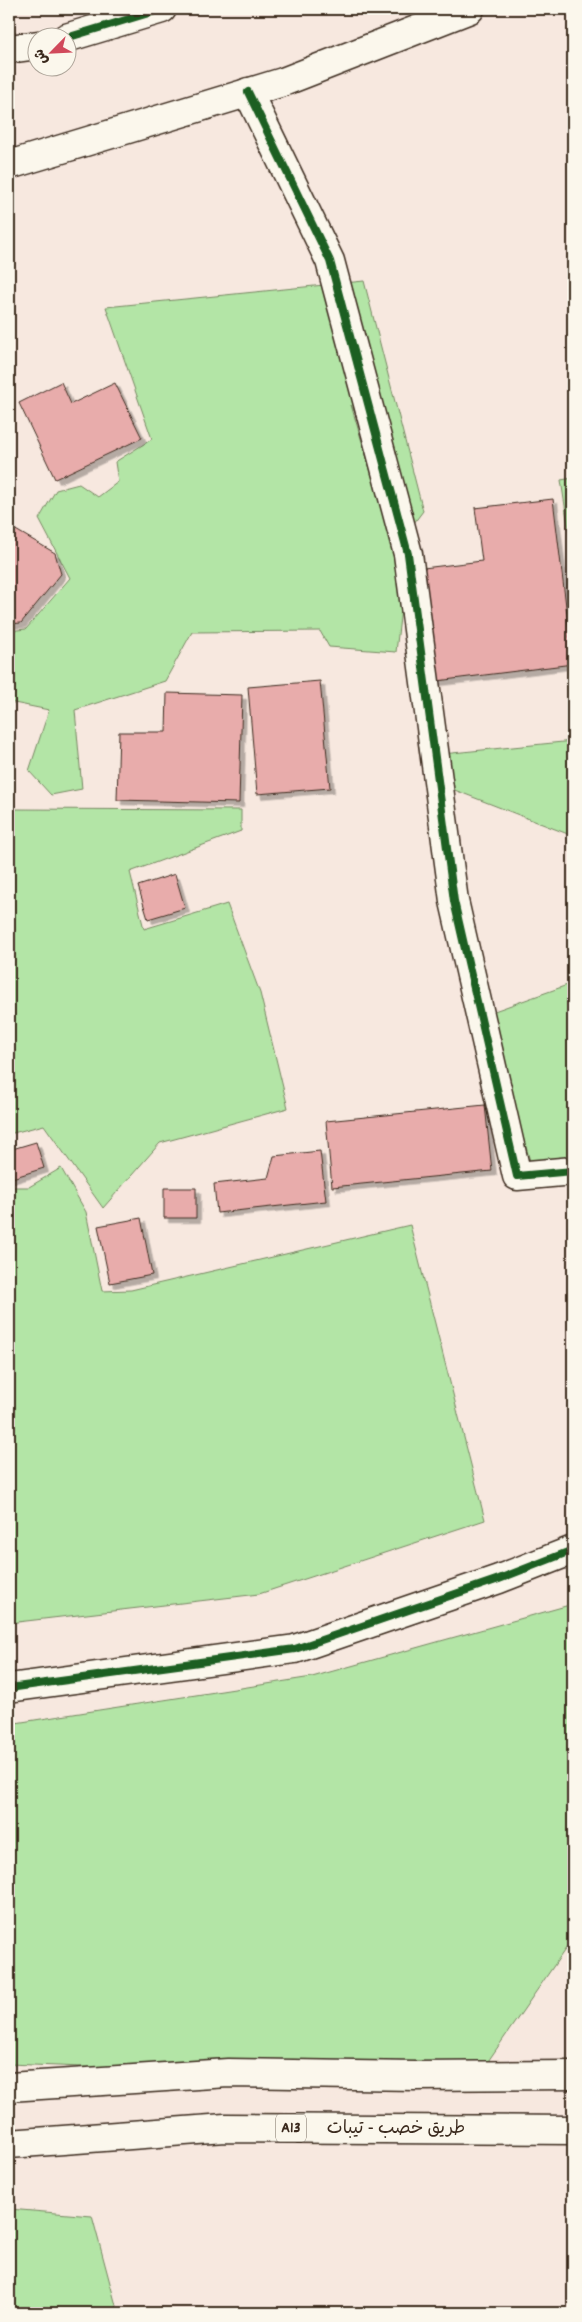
<svg xmlns="http://www.w3.org/2000/svg" width="582" height="2322" viewBox="0 0 582 2322" font-family="Dekko,'Playpen Sans Arabic',sans-serif">
<defs>
<filter id="shadow"><feDropShadow dx="4.5" dy="4.5" stdDeviation="0" flood-color="#0004"/></filter>
</defs>
<rect width="100%" height="100%" fill="#f7e8df"/>
<filter id="ink" filterUnits="userSpaceOnUse"><feTurbulence type="fractalNoise" baseFrequency=".02" numOctaves="2"/><feDisplacementMap in="SourceGraphic" scale="10" xChannelSelector="R" yChannelSelector="G"/><feConvolveMatrix kernelMatrix="1 2 1 2 8 2 1 2 1" color-interpolation-filters="sRGB"/></filter>
<g filter="url(#ink)">
<path fill="#b3e5a6" stroke="#778862" d="M 364,281 L 423,511 L 411,527 L 351,405 L 404,583 L 396,652 L 329,647 L 320,631 L 192,632 L 165,681 L 75,710 L 82,789 L 51,795 L 29,771 L 49,710 L 9,702 L 9,631 L 26,629 L 70,578 L 39,519 L 56,490 L 79,484 L 98,497 L 118,482 L 115,462 L 152,439 L 106,307 Z
M 573,478 L 573,558 L 561,480 Z
M 573,741 L 573,836 L 452,789 L 432,755 Z
M 9,805 L 10,809 L 241,810 L 241,831 L 130,872 L 144,929 L 227,904 L 260,993 L 288,1108 L 160,1143 L 103,1208 L 44,1125 L 9,1134 Z
M 573,983 L 573,1161 L 531,1164 L 486,1014 Z
M 61,1168 L 86,1212 L 102,1291 L 131,1290 L 410,1225 L 485,1520 L 259,1594 L 9,1623 L 9,1187 L 29,1187 Z
M 573,1604 L 573,1938 L 473,2083 L 9,2064 L 9,1724 L 312,1677 Z
M 9,2209 L 92,2216 L 118,2313 L 9,2313 Z"/>
<path fill="#e8acab" stroke="#3b2a1e" filter="url(#shadow)" d="M 61,382 L 71,404 L 115,383 L 142,438 L 55,479 L 19,403 Z
M 553,499 L 573,664 L 429,682 L 415,569 L 482,561 L 475,508 Z
M 9,529 L 14,529 L 55,553 L 61,574 L 21,623 L 9,624 Z
M 320,681 L 330,788 L 257,794 L 248,687 Z
M 167,693 L 242,695 L 239,803 L 117,800 L 119,732 L 166,732 Z
M 175,874 L 185,908 L 148,919 L 138,886 Z
M 485,1105 L 492,1171 L 332,1187 L 326,1121 Z
M 36,1142 L 44,1168 L 9,1179 L 9,1150 Z
M 320,1151 L 326,1201 L 217,1213 L 214,1184 L 268,1178 L 274,1156 Z
M 164,1188 L 196,1188 L 196,1218 L 164,1218 Z
M 141,1218 L 152,1275 L 110,1283 L 98,1226 Z"/>
<g fill="none" stroke-linecap="round" stroke-linejoin="round">
<defs>
<path id="street" d="M 66,38 L 162,9
M 9,49 L 38,45
M 248,92 L 330,261 L 408,554 L 454,901 L 517,1176 L 573,1171
M 9,1688 L 295,1649 L 499,1579 L 573,1550"/>
<path id="secondary" d="M 9,165 L 283,82 L 470,9"/>
<path id="highway" d="M 9,2087 L 228,2073 L 415,2076 L 573,2075
M 9,2144 L 225,2128 L 573,2130"/>
</defs>
<use href="#street" stroke="#3b2a1e" stroke-width="31"/>
<use href="#secondary" stroke="#3b2a1e" stroke-width="31"/>
<use href="#highway" stroke="#3b2a1e" stroke-width="31"/>
<use href="#street" stroke="#fbf7ec" stroke-width="28"/>
<use href="#secondary" stroke="#fbf7ec" stroke-width="28"/>
<use href="#highway" stroke="#fbf7ec" stroke-width="28"/>
<defs>
<path id="cycleway" d="M 66,38 L 162,9
M 248,92 L 330,261 L 408,554 L 454,901 L 517,1176 L 573,1171
M 9,1688 L 295,1649 L 499,1579 L 573,1550"/>
</defs>
<use href="#cycleway" stroke="#fbf7ec" stroke-width="11"/>
<use href="#cycleway" stroke="#1b5e20" stroke-width="8"/>
</g>
</g>
<g text-anchor="middle" dominant-baseline="central" stroke-width="4" stroke-linejoin="round" paint-order="stroke">
<rect fill="#fbf7ec" stroke="#75685c" stroke-width="1" x="276" y="2114.5" width="30" height="27" rx="4"/>
<g font-size="16" font-weight="bold" fill="#3b2a1e">
<text x="291" y="2128">A13</text>
</g>
<g font-size="18" fill="#3b2a1e" stroke="#fbf7ec">
<text x="396" y="2129">طريق خصب - تيبات</text>
</g>
</g>
<rect width="582" height="2322" fill="none" stroke="#fbf7ec" stroke-width="30"/>
<rect x="15" y="15" width="552" height="2292" fill="none" stroke="#3b2a1e" stroke-width="2" filter="url(#ink)"/>
<g transform="translate(52 52) rotate(246)"><circle r="24" fill="#fbf7ec" stroke="#aea59a"/>
<path d="M0-4L9 19L0 12L-9 19Z" fill="#d1495b"/>
<text y="-8" font-size="14" font-weight="bold" text-anchor="middle" fill="#3b2a1e">ش</text>
</g>
</svg>
